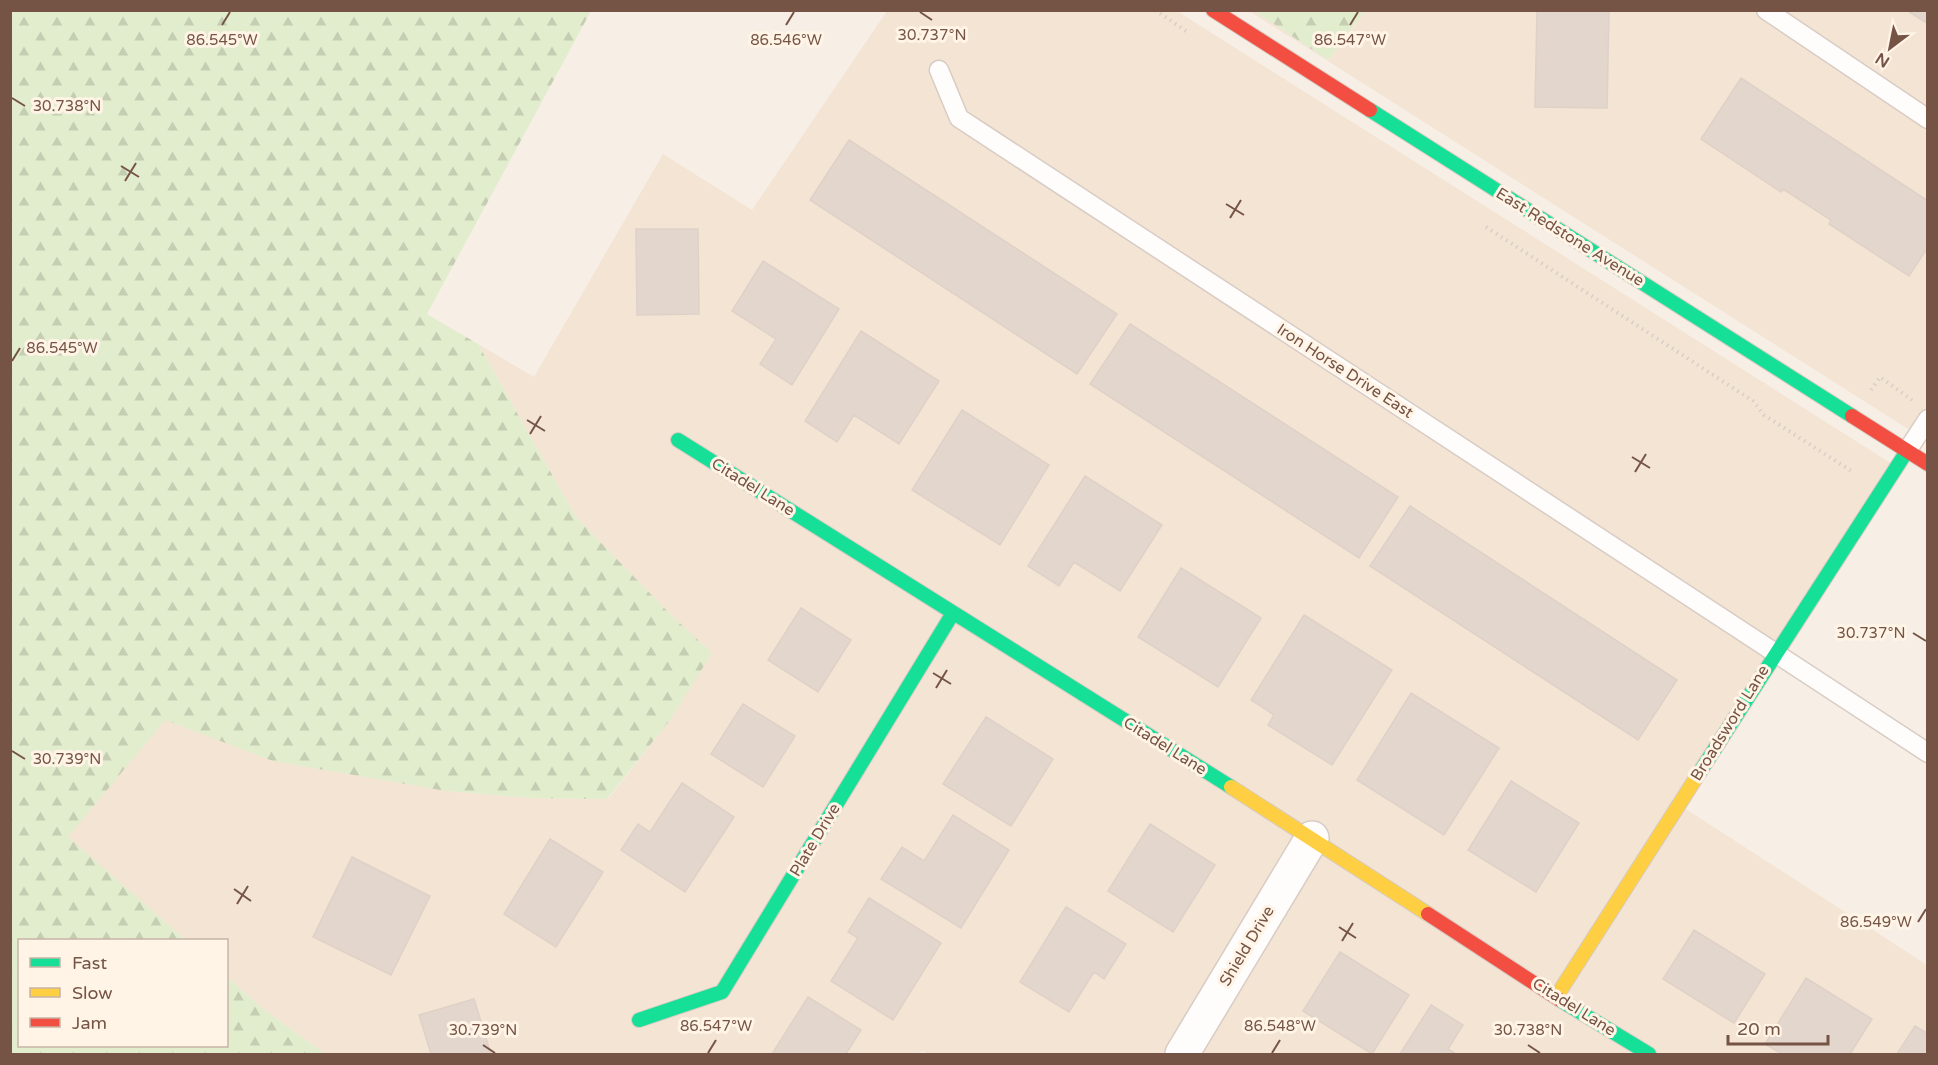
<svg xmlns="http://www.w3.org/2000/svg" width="1938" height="1065" viewBox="0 0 1938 1065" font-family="'Varela Round',sans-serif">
<defs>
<pattern id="forest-firs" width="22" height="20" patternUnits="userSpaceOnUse" patternTransform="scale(1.5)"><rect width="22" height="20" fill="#e2edce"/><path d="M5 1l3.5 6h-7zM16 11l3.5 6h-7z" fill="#c5cdb2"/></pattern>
</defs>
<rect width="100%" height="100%" fill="#f7efe5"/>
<path fill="#f3e4d4" d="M 887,11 L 1177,11 L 1900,469 L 1672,800 L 1927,965 L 1927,1054 L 926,1054 L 924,1051 L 916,1054 L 325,1054 L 262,1008 L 227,977 L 226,940 L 186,940 L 67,837 L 165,719 L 186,728 L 446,791 L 533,798 L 608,799 L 670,720 L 711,653 L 668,612 L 576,517 L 478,344 L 534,377 L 663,154 L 752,210 Z
M 1249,11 L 1254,11 L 1328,60 L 1365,11 L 1927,11 L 1927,441 Z"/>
<path fill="url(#forest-firs)" d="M 11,10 L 591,11 L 427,314 L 478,344 L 576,517 L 668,612 L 712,653 L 670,720 L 607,799 L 533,798 L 446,791 L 273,761 L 165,720 L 68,837 L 186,940 L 20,940 L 20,1046 L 226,1046 L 227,977 L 262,1008 L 325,1054 L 11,1054 Z
M 1254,11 L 1365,11 L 1328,60 Z"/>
<path fill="#e3d6cd" stroke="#dfd1c7" stroke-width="1.5" d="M 1537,10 L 1544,12 L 1544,10 L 1609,10 L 1607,108 L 1535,107 Z
M 1906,10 L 1928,10 L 1928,24 Z
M 1741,78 L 1928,201 L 1928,247 L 1909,276 L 1829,224 L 1831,220 L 1783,189 L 1781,192 L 1701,139 Z
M 849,140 L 1117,314 L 1077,374 L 810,200 Z
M 636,229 L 698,229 L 699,314 L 637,315 Z
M 763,261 L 839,309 L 792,385 L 760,364 L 776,339 L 732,311 Z
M 1130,324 L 1398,497 L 1359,558 L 1090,384 Z
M 861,331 L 939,381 L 899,444 L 854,415 L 837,442 L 805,421 Z
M 962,410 L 1049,465 L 1000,545 L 912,490 Z
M 1085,476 L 1162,525 L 1120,591 L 1074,562 L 1059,586 L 1028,566 Z
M 1410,506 L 1677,680 L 1638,740 L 1370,566 Z
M 1181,568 L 1261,618 L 1218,687 L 1138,637 Z
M 801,608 L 851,640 L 818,692 L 768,660 Z
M 1304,615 L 1392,670 L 1332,765 L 1268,725 L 1274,715 L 1251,700 Z
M 1411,693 L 1499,748 L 1444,835 L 1357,780 Z
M 743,704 L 795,736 L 763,787 L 711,754 Z
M 986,717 L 1053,759 L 1011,826 L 943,784 Z
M 1511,781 L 1579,823 L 1536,892 L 1468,850 Z
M 682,783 L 734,817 L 685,892 L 621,850 L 638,824 L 650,832 Z
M 953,815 L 1009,850 L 961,928 L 881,879 L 902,847 L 924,861 Z
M 1150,824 L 1215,865 L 1173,932 L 1108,891 Z
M 550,839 L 603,872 L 556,947 L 504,914 Z
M 352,857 L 430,896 L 391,975 L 313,937 Z
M 869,898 L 941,943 L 893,1020 L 831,981 L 858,938 L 848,932 Z
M 1066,907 L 1126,944 L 1104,979 L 1094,972 L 1069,1012 L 1020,982 Z
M 1694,930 L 1765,974 L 1734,1023 L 1663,979 Z
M 1340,952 L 1409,995 L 1372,1054 L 1303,1011 Z
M 1806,978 L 1872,1019 L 1850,1054 L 1782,1054 L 1765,1044 Z
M 808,997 L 861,1030 L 846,1054 L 772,1054 Z
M 474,999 L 491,1054 L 431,1054 L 419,1015 Z
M 1431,1005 L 1463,1025 L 1448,1049 L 1456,1054 L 1400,1054 Z
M 1915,1026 L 1928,1034 L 1928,1054 L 1897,1054 Z"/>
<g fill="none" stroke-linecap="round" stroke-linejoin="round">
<defs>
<path id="lane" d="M 1766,10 L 1928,119
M 939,70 L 959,118 L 1928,753
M 1907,451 L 1928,419"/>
<path id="street" d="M 1182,1054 L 1312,838"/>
<path id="fast" d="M 1370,110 L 1852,416
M 678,440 L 1231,787
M 1696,778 L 1907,451
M 1560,1000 L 1649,1054
M 639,1020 L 722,992 L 953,613"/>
<path id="slow" d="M 1231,787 L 1428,914
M 1556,997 L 1696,778"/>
<path id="jam" d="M 1213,10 L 1370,110
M 1852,416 L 1928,464
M 1428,914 L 1560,1000"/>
</defs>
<use href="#lane" stroke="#d8ccc4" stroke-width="21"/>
<use href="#street" stroke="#d8ccc4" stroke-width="36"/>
<use href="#fast" stroke="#d6cbc2" stroke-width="16"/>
<use href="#slow" stroke="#d6cbc2" stroke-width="16"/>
<use href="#jam" stroke="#d6cbc2" stroke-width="16"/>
<path stroke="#d8cec8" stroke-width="4" stroke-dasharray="1.5 4.5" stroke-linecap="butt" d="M 1155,10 L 1186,31
M 1486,227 L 1753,401 L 1764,415 L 1853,472
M 1871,390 L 1880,377 L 1912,400"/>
<use href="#lane" stroke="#fefdfb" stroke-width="18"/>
<use href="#street" stroke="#fefdfb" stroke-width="33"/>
<use href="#fast" stroke="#16e098" stroke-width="14"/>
<use href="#slow" stroke="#ffcf43" stroke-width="14"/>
<use href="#jam" stroke="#f24e42" stroke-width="14"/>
</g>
<path fill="none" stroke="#755445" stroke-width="2" d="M 920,12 L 932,20M 222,25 L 230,12M 786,25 L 794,12M 1350,25 L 1358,12M 12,98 L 25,106M 121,166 L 139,177M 125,181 L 136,163M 1226,204 L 1244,215M 1230,218 L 1241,200M 12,361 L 20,348M 527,420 L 545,431M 530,434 L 541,416M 1632,457 L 1650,468M 1635,472 L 1646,454M 1913,633 L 1926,641M 933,673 L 951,684M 936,688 L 947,670M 12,751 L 25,759M 234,889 L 251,901M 237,904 L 248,886M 1918,922 L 1926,909M 1339,927 L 1356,938M 1342,941 L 1353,923M 483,1045 L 495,1053M 1528,1045 L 1540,1053M 708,1053 L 716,1040M 1272,1053 L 1280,1040"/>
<g text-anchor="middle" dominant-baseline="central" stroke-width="6" stroke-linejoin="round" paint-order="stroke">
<g font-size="16" fill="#755445" stroke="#fff4e6">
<text transform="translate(1570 237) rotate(32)">East Redstone Avenue</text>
<text transform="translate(1345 371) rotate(33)">Iron Horse Drive East</text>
<text transform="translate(753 487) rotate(32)">Citadel Lane</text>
<text transform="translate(1730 723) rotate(-58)">Broadsword Lane</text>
<text transform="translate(1165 746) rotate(32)">Citadel Lane</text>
<text transform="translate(815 840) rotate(-59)">Plate Drive</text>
<text transform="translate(1247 946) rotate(-59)">Shield Drive</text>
<text transform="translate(1574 1007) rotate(32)">Citadel Lane</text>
</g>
</g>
<g font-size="15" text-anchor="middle" fill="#755445" stroke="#fff4e6" stroke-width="6" stroke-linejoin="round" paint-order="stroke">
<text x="932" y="40">30.737°N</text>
<text x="222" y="45">86.545°W</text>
<text x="786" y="45">86.546°W</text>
<text x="1350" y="45">86.547°W</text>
<text x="67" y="111">30.738°N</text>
<text x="62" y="353">86.545°W</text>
<text x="1871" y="638">30.737°N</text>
<text x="67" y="764">30.739°N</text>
<text x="1876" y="927">86.549°W</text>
<text x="716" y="1031">86.547°W</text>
<text x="1280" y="1031">86.548°W</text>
<text x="483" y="1035">30.739°N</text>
<text x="1528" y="1035">30.738°N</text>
</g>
<rect width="1938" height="1065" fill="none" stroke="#755445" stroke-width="24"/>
<rect x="18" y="939" width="210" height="108" fill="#fff4e6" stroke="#c8b4a6" stroke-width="1.5"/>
<rect x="30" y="958" width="30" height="9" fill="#16e098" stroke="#c8b4a6" stroke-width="1.5"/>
<text x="72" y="969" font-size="18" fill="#755445">Fast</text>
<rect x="30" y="988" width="30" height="9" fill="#ffcf43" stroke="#c8b4a6" stroke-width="1.5"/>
<text x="72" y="999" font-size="18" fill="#755445">Slow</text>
<rect x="30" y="1018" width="30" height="9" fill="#f24e42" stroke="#c8b4a6" stroke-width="1.5"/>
<text x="72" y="1029" font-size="18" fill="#755445">Jam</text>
<g transform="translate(1890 48) rotate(212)" stroke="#fff4e6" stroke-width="4.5" paint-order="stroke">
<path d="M0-4.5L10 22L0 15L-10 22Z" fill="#755445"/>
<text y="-9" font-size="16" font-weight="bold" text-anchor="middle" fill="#755445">N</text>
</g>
<path d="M1728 1035v9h100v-9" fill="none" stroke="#755445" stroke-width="3"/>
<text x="1737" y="1035" font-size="18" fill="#755445" stroke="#fff4e6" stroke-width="4.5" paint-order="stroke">20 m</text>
</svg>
